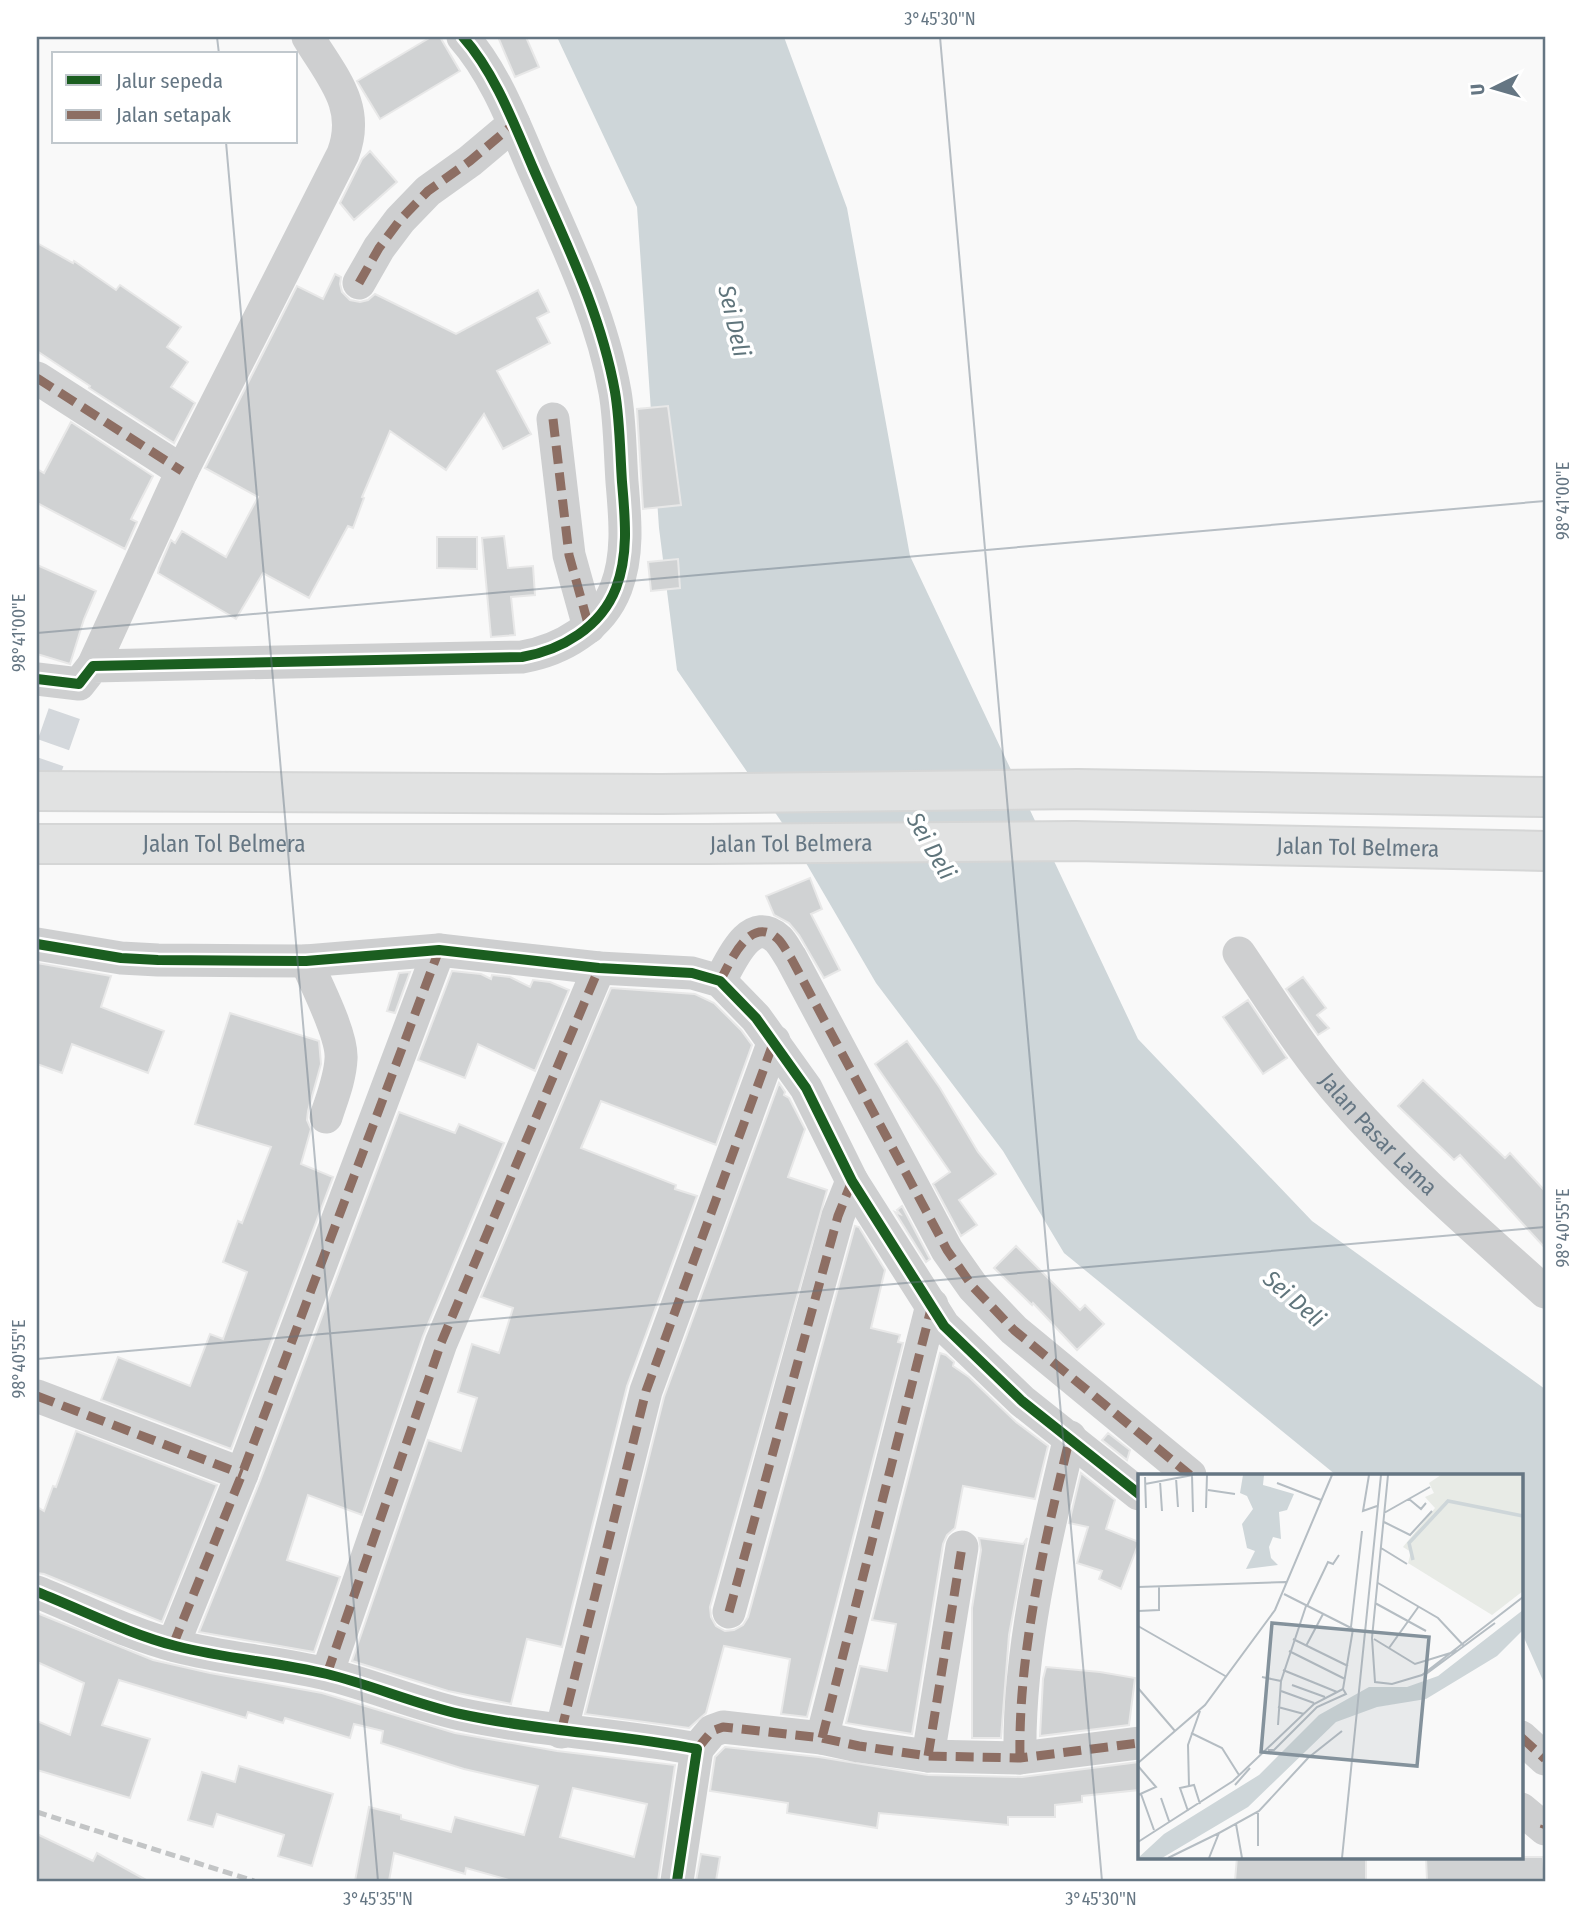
<svg xmlns="http://www.w3.org/2000/svg" width="1582" height="1918" viewBox="0 0 1582 1918" font-family="'Fira Sans Condensed',sans-serif">
<rect width="100%" height="100%" fill="#f9f9f9"/>
<path fill="#ced6d9" d="M 557,37 L 784,37 L 847,208 L 910,556 L 1138,1039 L 1312,1221 L 1545,1389 L 1545,1685 L 1521,1631 L 1521,1475 L 1336,1475 L 1064,1253 L 1003,1151 L 876,983 L 785,827 L 677,670 L 659,528 L 637,207 Z"/>
<path fill="#d0d2d3" stroke="#e8e8e8" stroke-width="2" fill-rule="evenodd" d="M 431,37 L 440,37 L 460,71 L 380,119 L 357,81 Z
M 498,37 L 526,37 L 539,67 L 515,77 Z
M 370,151 L 397,182 L 354,220 L 340,203 L 362,159 Z
M 37,243 L 73,263 L 74,261 L 116,290 L 120,285 L 181,327 L 167,347 L 188,362 L 171,387 L 195,403 L 174,443 L 89,388 L 90,386 L 37,351 Z
M 335,274 L 341,277 L 340,284 L 342,292 L 350,300 L 360,302 L 368,300 L 375,294 L 456,334 L 538,290 L 549,312 L 537,318 L 550,343 L 497,371 L 531,434 L 503,449 L 484,414 L 446,470 L 390,431 L 362,497 L 364,498 L 353,528 L 348,526 L 309,598 L 263,573 L 236,619 L 158,573 L 159,568 L 171,540 L 175,543 L 182,531 L 226,557 L 258,497 L 205,468 L 297,286 L 323,299 Z
M 668,406 L 681,505 L 643,509 L 637,409 Z
M 71,422 L 153,476 L 131,519 L 137,522 L 125,549 L 37,503 L 37,469 L 44,473 Z
M 504,536 L 508,568 L 533,566 L 535,595 L 511,597 L 515,635 L 491,637 L 482,538 Z
M 437,537 L 477,537 L 477,569 L 437,568 Z
M 678,559 L 680,588 L 651,591 L 648,562 Z
M 37,565 L 96,591 L 84,619 L 70,664 L 37,654 Z
M 810,878 L 822,909 L 811,914 L 840,970 L 824,978 L 799,935 L 789,923 L 774,915 L 766,896 Z
M 37,963 L 111,976 L 101,1007 L 164,1031 L 148,1073 L 72,1044 L 62,1073 L 37,1064 Z
M 452,971 L 481,974 L 491,979 L 492,975 L 510,977 L 530,987 L 533,980 L 550,982 L 569,990 L 535,1071 L 478,1044 L 465,1078 L 418,1060 Z
M 410,972 L 395,1013 L 387,1011 L 399,973 Z
M 1303,977 L 1326,1008 L 1317,1015 L 1329,1028 L 1318,1035 L 1286,989 Z
M 611,988 L 695,994 L 714,1003 L 741,1030 L 752,1045 L 716,1145 L 601,1101 L 581,1148 L 676,1185 L 675,1189 L 697,1196 L 627,1386 L 562,1647 L 527,1639 L 511,1704 L 448,1691 L 352,1661 L 428,1440 L 461,1451 L 477,1398 L 458,1392 L 472,1344 L 499,1353 L 513,1308 L 481,1297 Z
M 1248,1000 L 1287,1058 L 1263,1074 L 1223,1017 Z
M 230,1013 L 319,1041 L 321,1064 L 308,1111 L 307,1120 L 311,1129 L 301,1164 L 333,1177 L 231,1449 L 101,1400 L 118,1357 L 190,1386 L 210,1334 L 223,1339 L 247,1272 L 223,1262 L 238,1221 L 242,1223 L 271,1147 L 195,1124 Z
M 907,1041 L 940,1088 L 978,1152 L 996,1174 L 959,1200 L 977,1225 L 961,1236 L 933,1184 L 950,1172 L 875,1064 Z
M 1423,1080 L 1505,1158 L 1510,1153 L 1545,1191 L 1545,1248 L 1460,1155 L 1454,1160 L 1398,1106 Z
M 779,1083 L 785,1092 L 784,1095 L 789,1098 L 805,1129 L 788,1177 L 827,1190 L 710,1607 L 711,1617 L 716,1626 L 725,1631 L 734,1630 L 743,1625 L 748,1617 L 855,1226 L 859,1227 L 885,1270 L 871,1328 L 900,1335 L 898,1342 L 903,1343 L 807,1717 L 781,1714 L 790,1659 L 724,1646 L 706,1713 L 689,1728 L 585,1714 L 664,1397 Z
M 399,1112 L 455,1133 L 459,1124 L 504,1143 L 423,1336 L 362,1515 L 308,1495 L 287,1560 L 340,1577 L 314,1652 L 199,1632 L 260,1481 Z
M 902,1206 L 930,1259 L 926,1262 L 895,1212 L 900,1214 L 897,1210 Z
M 1016,1246 L 1080,1310 L 1085,1305 L 1104,1324 L 1077,1350 L 1033,1303 L 1032,1305 L 994,1268 Z
M 940,1353 L 946,1355 L 954,1362 L 953,1366 L 969,1377 L 1016,1422 L 1048,1446 L 1035,1499 L 963,1486 L 955,1528 L 947,1535 L 943,1544 L 912,1734 L 846,1723 L 860,1666 L 887,1671 L 896,1624 L 872,1620 Z
M 76,1431 L 217,1485 L 162,1622 L 44,1574 L 37,1573 L 37,1507 L 44,1511 L 53,1486 L 56,1487 Z
M 1108,1433 L 1130,1450 L 1127,1460 L 1102,1440 Z
M 1081,1473 L 1115,1500 L 1106,1529 L 1139,1542 L 1121,1589 L 1099,1579 L 1102,1571 L 1077,1563 L 1088,1527 L 1069,1523 Z
M 979,1538 L 1023,1544 L 1027,1538 L 1009,1635 L 1001,1738 L 972,1738 L 972,1608 L 981,1550 Z
M 37,1613 L 153,1660 L 210,1673 L 322,1693 L 455,1733 L 557,1751 L 675,1765 L 658,1881 L 513,1881 L 466,1868 L 465,1874 L 394,1853 L 389,1881 L 355,1881 L 369,1807 L 401,1815 L 401,1819 L 451,1832 L 455,1817 L 524,1835 L 538,1786 L 464,1769 L 381,1743 L 383,1731 L 354,1724 L 350,1738 L 285,1718 L 283,1723 L 248,1712 L 246,1718 L 119,1680 L 102,1725 L 150,1739 L 130,1798 L 37,1770 L 37,1721 L 70,1735 L 84,1683 L 37,1662 ZM 573,1788 L 647,1804 L 634,1857 L 560,1837 Z
M 1046,1667 L 1100,1672 L 1135,1678 L 1129,1725 L 1040,1736 L 1043,1679 Z
M 725,1747 L 819,1757 L 928,1775 L 1022,1777 L 1139,1762 L 1139,1790 L 1082,1796 L 1082,1802 L 1055,1805 L 1055,1817 L 1008,1817 L 1008,1825 L 879,1813 L 877,1828 L 787,1813 L 788,1803 L 710,1791 L 715,1757 Z
M 239,1766 L 333,1794 L 312,1866 L 278,1856 L 284,1835 L 217,1814 L 213,1827 L 188,1820 L 202,1772 L 235,1782 Z
M 37,1834 L 93,1861 L 97,1853 L 148,1881 L 37,1881 Z
M 701,1854 L 720,1857 L 716,1881 L 696,1881 Z
M 1237,1857 L 1366,1857 L 1366,1881 L 1235,1881 Z
M 1426,1857 L 1543,1857 L 1545,1881 L 1427,1881 Z"/>
<g fill="none" stroke-linecap="round" stroke-linejoin="round">
<path stroke="#d4d8dc" stroke-width="33" stroke-dasharray="33 17" stroke-linecap="butt" d="M 37,792 L 67,706"/>
<defs>
<g id="motorway">
<path d="M 37,791 L 661,794 L 1078,789 L 1545,797"/>
<path id="s2" d="M 37,844 L 706,844 L 1075,841 L 1545,851"/>
</g>
</defs>
<use href="#motorway" stroke="#d5d6d6" stroke-width="42"/>
<g stroke="#cecfd0" stroke-width="33">
<path d="M 359,283 L 379,248 L 400,220 L 428,191 L 470,161 L 514,124"/>
<path d="M 37,378 L 182,471"/>
<path d="M 553,419 L 569,555 L 589,627"/>
<path d="M 93,666 L 182,471 L 343,154 C 361,106 332,77 308,37"/>
<path d="M 37,679 L 79,684 L 93,666 L 522,657 C 562,650 601,627 616,588 C 629,554 625,517 622,482 C 620,453 620,421 615,392 C 601,313 565,241 533,168 C 514,124 495,73 463,37"/>
<path d="M 37,944 L 121,958 L 158,960 L 306,961 L 439,950 L 599,968 L 692,973 L 720,981 L 756,1018 L 806,1088 L 852,1181 L 944,1326 L 1022,1401 L 1139,1494"/>
<path id="s1" d="M 1239,953 C 1273,1003 1305,1055 1345,1100 C 1406,1170 1476,1230 1545,1292"/>
<path d="M 306,961 C 316,984 343,1036 341,1059 C 340,1079 332,1098 326,1117"/>
<path d="M 720,981 C 730,963 750,913 778,939 C 783,944 787,952 791,958 L 947,1250 L 973,1287 L 1014,1330 L 1190,1475"/>
<path d="M 37,1396 L 242,1474"/>
<path d="M 37,1592 C 83,1610 128,1634 176,1646 C 226,1659 277,1662 327,1674 C 372,1685 415,1704 460,1714 C 538,1731 618,1734 697,1749 L 677,1881"/>
<path d="M 729,1612 L 838,1216 L 852,1181"/>
<path d="M 173,1645 L 242,1474 L 439,950"/>
<path d="M 327,1674 L 441,1343 L 599,968"/>
<path d="M 561,1732 L 646,1391 L 774,1041"/>
<path d="M 1521,1737 L 1545,1759"/>
<path d="M 822,1738 L 932,1305"/>
<path d="M 697,1749 L 712,1731 L 723,1727 L 822,1738 L 859,1746 L 928,1756 L 1020,1758 L 1139,1743"/>
<path d="M 928,1756 L 962,1547"/>
<path d="M 1020,1758 C 1018,1652 1045,1540 1070,1437"/>
<path d="M 1521,1809 L 1545,1829"/>
</g>
<use href="#motorway" stroke="#e1e2e2" stroke-width="38"/>
<path stroke="#c3c5c6" stroke-width="5" stroke-dasharray="10 5" stroke-linecap="butt" d="M 37,1812 L 254,1881"/>
<path stroke="#8d6e63" stroke-width="9" stroke-dasharray="18 9" stroke-linecap="butt" d="M 359,283 L 379,248 L 400,220 L 428,191 L 470,161 L 514,124
M 37,378 L 182,471
M 553,419 L 569,555 L 589,627
M 720,981 C 730,963 750,913 778,939 C 783,944 787,952 791,958 L 947,1250 L 973,1287 L 1014,1330 L 1190,1475
M 37,1396 L 242,1474
M 729,1612 L 838,1216 L 852,1181
M 173,1645 L 242,1474 L 439,950
M 327,1674 L 441,1343 L 599,968
M 561,1732 L 646,1391 L 774,1041
M 1521,1737 L 1545,1759
M 822,1738 L 932,1305
M 697,1749 L 712,1731 L 723,1727 L 822,1738 L 859,1746 L 928,1756 L 1020,1758 L 1139,1743
M 928,1756 L 962,1547
M 1020,1758 C 1018,1652 1045,1540 1070,1437
M 1544,1829 L 1545,1826"/>
<defs>
<path id="cycleway" d="M 37,679 L 79,684 L 93,666 L 522,657 C 562,650 601,627 616,588 C 629,554 625,517 622,482 C 620,453 620,421 615,392 C 601,313 565,241 533,168 C 514,124 495,73 463,37
M 37,944 L 121,958 L 158,960 L 306,961 L 439,950 L 599,968 L 692,973 L 720,981 L 756,1018 L 806,1088 L 852,1181 L 944,1326 L 1022,1401 L 1139,1494
M 37,1592 C 83,1610 128,1634 176,1646 C 226,1659 277,1662 327,1674 C 372,1685 415,1704 460,1714 C 538,1731 618,1734 697,1749 L 677,1881"/>
</defs>
<use href="#cycleway" stroke="#fff" stroke-width="15"/>
<use href="#cycleway" stroke="#1b5e20" stroke-width="10"/>
</g>
<path fill="none" stroke="#657683" stroke-width="2" stroke-opacity="0.45" d="M 217,37 L 219,54M 940,37 L 1102,1881M 226,142 L 378,1881M 37,633 L 1545,501M 37,1359 L 1545,1227"/>
<g text-anchor="middle" dominant-baseline="central" stroke-width="7" stroke-linejoin="round" paint-order="stroke">
<g font-size="23" fill="#657683" stroke="#fff">
<text stroke="none"><textPath href="#s2" startOffset="187">Jalan Tol Belmera</textPath></text>
<text stroke="none"><textPath href="#s2" startOffset="754">Jalan Tol Belmera</textPath></text>
<text stroke="none"><textPath href="#s2" startOffset="1321">Jalan Tol Belmera</textPath></text>
<text stroke="none"><textPath href="#s1" startOffset="229">Jalan Pasar Lama</textPath></text>
</g>
<g font-size="24" font-style="italic" fill="#60757c" stroke="#fff">
<text transform="translate(734 321) rotate(77)">Sei Deli</text>
<text transform="translate(931 846) rotate(60)">Sei Deli</text>
<text transform="translate(1294 1299) rotate(41)">Sei Deli</text>
</g>
</g>
<g transform="translate(1138 1474)">
<rect width="385" height="385" fill="#f9f9f9"/>
<path d="M 303,1 L 385,1 L 385,117 L 354,141 L 270,89 L 273,78 L 265,73 L 297,34 L 287,23 L 296,19 L 291,9 Z" fill="#e8ebe6"/>
<path d="M 105,1 L 126,1 L 125,11 L 156,20 L 149,36 L 141,38 L 143,65 L 135,63 L 131,73 L 133,84 L 140,91 L 108,95 L 117,77 L 109,74 L 104,50 L 115,35 L 109,22 L 102,19 ZM 385,136 L 385,156 L 359,182 L 288,225 L 239,233 L 198,248 L 110,333 L 24,384 L 0,384 L 26,360 L 121,301 L 181,241 L 231,213 L 269,213 L 300,202 Z" fill="#ced6d9"/>
<path fill="none" stroke="#ced6d9" stroke-width="3.5" d="M 275,86 L 271,69 L 310,27 L 385,42"/>
<path fill="none" stroke="#b5bdc3" stroke-width="2" d="M 54,1 L 55,38M 231,1 L 225,37 L 239,32M 250,1 L 234,164 L 237,208 L 254,210 L 284,201 L 385,123M 7,3 L 8,34M 38,4 L 40,33M 22,7 L 24,37M 139,9 L 183,26M 7,10 L 55,1M 70,16 L 97,20M 271,25 L 283,35 L 288,29M 68,34 L 69,1M 246,39 L 292,13M 246,48 L 272,61 L 294,37M 243,74 L 269,90M 240,109 L 300,144 L 326,172M 0,113 L 148,108M 146,120 L 215,155M 237,129 L 288,157M 169,132 L 190,88 L 195,90 L 201,81M 0,137 L 21,136 L 21,113M 0,152 L 89,203M 213,153 L 224,57M 155,165 L 210,192M 236,165 L 277,190 L 319,177M 168,172 L 185,140M 251,174 L 281,132M 151,177 L 207,205M 145,196 L 199,218M 288,200 L 357,149M 124,203 L 143,207 L 168,132M 154,211 L 187,223M 0,214 L 37,257M 143,217 L 176,229M 140,233 L 166,240M 140,251 L 143,207M 53,259 L 84,274 L 101,301M 130,276 L 136,276 L 179,233 L 208,220 L 205,215M 0,289 L 67,231 L 137,136 L 194,1M 0,292 L 18,313 L 0,321M 97,311 L 112,294M 51,312 L 50,271 L 62,237M 3,320 L 16,356M 23,324 L 31,347M 50,337 L 42,314 L 56,311 L 62,330M 120,337 L 120,372M 98,350 L 104,384M 0,368 L 95,307 L 176,230 L 205,215 L 215,155M 30,384 L 81,359M 71,384 L 81,359 L 121,337 L 170,284 L 204,257M 204,384 L 243,1"/>
<path fill="#84929c" fill-opacity="0.15" stroke="#84929c" stroke-width="3.5" d="M 134,149 L 291,163 L 279,292 L 123,278 Z"/>
<rect width="385" height="385" fill="none" stroke="#657683" stroke-width="3.5"/>
</g>
<rect width="1582" height="1918" fill="none" stroke="#ffffff" stroke-width="77"/>
<rect x="52" y="52" width="245" height="91" fill="#ffffff" stroke="#c1c8cd" stroke-width="2"/>
<rect x="66" y="75" width="35" height="10" fill="#1b5e20" stroke="#c1c8cd" stroke-width="2"/>
<text x="116" y="88" font-size="21" fill="#657683">Jalur sepeda</text>
<rect x="66" y="110" width="35" height="10" fill="#8d6e63" stroke="#c1c8cd" stroke-width="2"/>
<text x="116" y="122" font-size="21" fill="#657683">Jalan setapak</text>
<g transform="translate(1494 88) rotate(265)" stroke="#ffffff" stroke-width="5" paint-order="stroke">
<path d="M0-5L12 26L0 18L-12 26Z" fill="#657683"/>
<text y="-10" font-size="19" font-weight="bold" text-anchor="middle" fill="#657683">U</text>
</g>
<rect x="38" y="38" width="1506" height="1842" fill="none" stroke="#657683" stroke-width="2.5"/>
<g font-size="18" text-anchor="middle" fill="#657683">
<text x="940" y="25">3°45'30"N</text>
<text transform="translate(1563 501) rotate(-90)" y="6">98°41'00"E</text>
<text transform="translate(19 633) rotate(-90)" y="6">98°41'00"E</text>
<text transform="translate(1563 1228) rotate(-90)" y="6">98°40'55"E</text>
<text transform="translate(19 1359) rotate(-90)" y="6">98°40'55"E</text>
<text x="378" y="1905">3°45'35"N</text>
<text x="1101" y="1905">3°45'30"N</text>
</g>
</svg>
